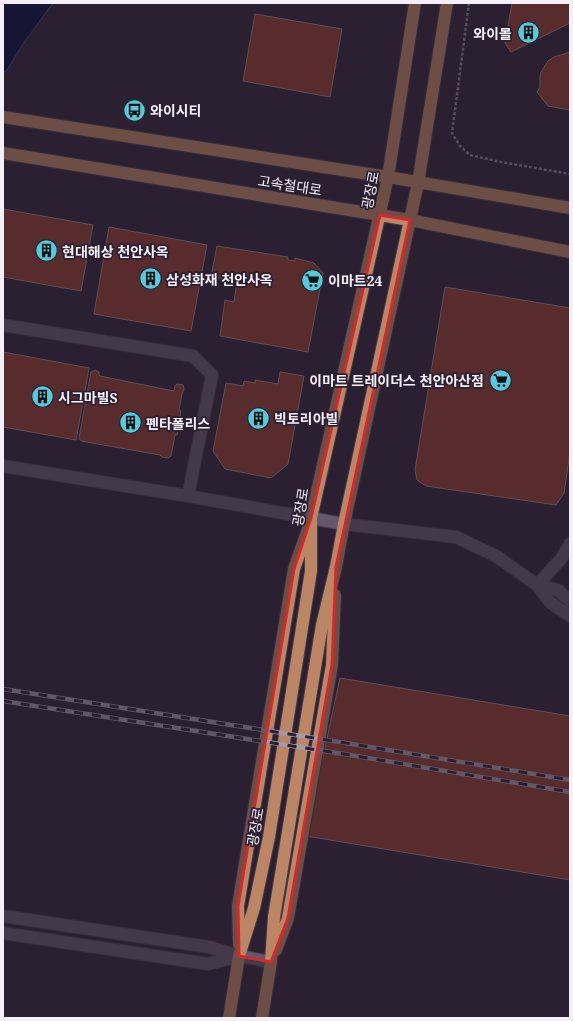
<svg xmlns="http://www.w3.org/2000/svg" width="573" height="1021" viewBox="0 0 573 1021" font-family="'Noto Serif','Noto Sans KR',serif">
<rect width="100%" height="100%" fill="#2a2031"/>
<path fill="#000839" stroke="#4a4d73" d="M 5,3 L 53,3 L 23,44 L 7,70 L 3,73 L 3,5 Z"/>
<path fill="#903929" stroke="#a08680" d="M 512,3 L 570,3 L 570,23 L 511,52 L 505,43 Z
M 255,14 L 342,29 L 330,97 L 243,81 Z
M 570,52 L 570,110 L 548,106 L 537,92 L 540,87 L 540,77 L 541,72 L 548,61 L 554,57 Z
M 3,209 L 93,225 L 81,291 L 3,277 Z
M 109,227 L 207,245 L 191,331 L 94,314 Z
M 217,246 L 288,257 L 288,260 L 295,261 L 295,258 L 314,263 L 323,273 L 308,352 L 220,336 L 225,300 L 234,302 L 237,281 L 211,277 Z
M 445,287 L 570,308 L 570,452 L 564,493 L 556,505 L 426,486 L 417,480 L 415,470 Z
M 3,352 L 89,368 L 76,440 L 3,427 Z
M 95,370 L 99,372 L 99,375 L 100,376 L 174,391 L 175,386 L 177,384 L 183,385 L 184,389 L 182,394 L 179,410 L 181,411 L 177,435 L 175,435 L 171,456 L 168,458 L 162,457 L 160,455 L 81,441 L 79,438 L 91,372 Z
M 280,372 L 304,376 L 288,464 L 271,478 L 225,469 L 213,451 L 226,383 L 243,386 L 244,381 L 255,383 L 255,380 L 278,384 Z
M 340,678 L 570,716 L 570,880 L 306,836 Z"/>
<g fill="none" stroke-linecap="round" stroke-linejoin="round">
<defs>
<path id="minor" d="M 3,325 L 193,356 L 212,375 L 188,496
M 3,466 L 188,496 L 344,524 L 456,537 L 496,556 L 537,585 L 551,603 L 570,616
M 537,585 L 561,559 L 570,544
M 537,585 L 558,590 L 570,601
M 3,916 L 209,947 L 239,956 L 271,962
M 3,933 L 208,964 L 239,956"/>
<path id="major" d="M 3,117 L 388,177 L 570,208
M 3,153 L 410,220 L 570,252
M 239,944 L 238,906 L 294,569 L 308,529
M 276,950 L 288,918 L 332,665 L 335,595
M 229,1018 L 239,956 L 254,908 L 269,837 L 311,571 L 311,518 L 388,177 L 415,3
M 262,1018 L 271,962 L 274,917 L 322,625 L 336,567 L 344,524 L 418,183 L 447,3"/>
</defs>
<use href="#minor" stroke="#453c4a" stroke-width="14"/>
<use href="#major" stroke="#453c4a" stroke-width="14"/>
<path stroke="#8a8290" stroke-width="2.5" stroke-dasharray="3 2" stroke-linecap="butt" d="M 469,3 L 452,133 L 460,146 L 470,155 L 501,162 L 570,174"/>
<use href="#minor" stroke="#62576b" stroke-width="12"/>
<use href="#major" stroke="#bc8563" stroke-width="12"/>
<defs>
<path id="rail" d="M 3,689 L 352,744 L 570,780
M 3,701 L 350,755 L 570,792"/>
</defs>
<use href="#rail" stroke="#a29aa8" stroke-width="4.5"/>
<use href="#rail" stroke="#2a2031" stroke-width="3" stroke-dasharray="9" stroke-linecap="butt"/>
</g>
<path d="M0 0H573V1021H0ZM 380,215 L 410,220 L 336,567 L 332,665 L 288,918 L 271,962 L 239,956 L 238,906 L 294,569 L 311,518 Z" fill="#2a2031" fill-opacity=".55" fill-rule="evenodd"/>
<path fill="none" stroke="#d62828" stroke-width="3" stroke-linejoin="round" d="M 380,215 L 410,220 L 336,567 L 332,665 L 288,918 L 271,962 L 239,956 L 238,906 L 294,569 L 311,518 Z"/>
<defs>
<symbol id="building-disc" viewBox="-11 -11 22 22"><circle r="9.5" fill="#53cbda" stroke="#2a2031"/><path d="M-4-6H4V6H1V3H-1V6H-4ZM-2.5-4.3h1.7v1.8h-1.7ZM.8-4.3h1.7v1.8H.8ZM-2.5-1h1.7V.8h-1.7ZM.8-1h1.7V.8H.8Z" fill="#111"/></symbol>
<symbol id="bus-disc" viewBox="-11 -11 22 22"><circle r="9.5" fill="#53cbda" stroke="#2a2031"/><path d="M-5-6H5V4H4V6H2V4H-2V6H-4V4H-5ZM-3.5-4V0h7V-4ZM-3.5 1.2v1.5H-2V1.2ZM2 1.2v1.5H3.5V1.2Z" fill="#111"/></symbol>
<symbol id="supermarket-disc" viewBox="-11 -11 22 22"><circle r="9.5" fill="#53cbda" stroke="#2a2031"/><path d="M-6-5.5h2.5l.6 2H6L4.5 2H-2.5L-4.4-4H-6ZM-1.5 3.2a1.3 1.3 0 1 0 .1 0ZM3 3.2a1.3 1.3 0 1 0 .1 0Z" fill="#111"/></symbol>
</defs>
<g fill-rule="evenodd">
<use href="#building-disc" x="516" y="20" width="25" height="25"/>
<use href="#bus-disc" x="122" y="98" width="25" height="25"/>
<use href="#building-disc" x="34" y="238" width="25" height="25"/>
<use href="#building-disc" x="138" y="266" width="25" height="25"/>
<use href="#supermarket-disc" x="300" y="268" width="25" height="25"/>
<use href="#supermarket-disc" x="488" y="368" width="25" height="25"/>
<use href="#building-disc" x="30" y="384" width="25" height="25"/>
<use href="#building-disc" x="246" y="406" width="25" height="25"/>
<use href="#building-disc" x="118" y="410" width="25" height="25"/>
</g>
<g text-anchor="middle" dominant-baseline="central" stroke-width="3.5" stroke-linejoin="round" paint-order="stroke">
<g font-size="14" font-weight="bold" fill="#f5effa" stroke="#2a2031" text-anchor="start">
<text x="512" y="33" text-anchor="end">와이몰</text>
<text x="150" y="110">와이시티</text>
<text x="62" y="251">현대해상 천안사옥</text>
<text x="166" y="279">삼성화재 천안사옥</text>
<text x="328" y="280">이마트24</text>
<text x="484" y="380" text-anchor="end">이마트 트레이더스 천안아산점</text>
<text x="58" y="397">시그마빌S</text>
<text x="274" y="418">빅토리아빌</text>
<text x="146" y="423">펜타폴리스</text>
</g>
<g font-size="14" fill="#f5effa" stroke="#2a2031">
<text transform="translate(290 185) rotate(9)">고속철대로</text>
<text transform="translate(370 190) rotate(-79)">광장로</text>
<text transform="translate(300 507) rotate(-81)">광장로</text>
<text transform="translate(255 827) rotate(-80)">광장로</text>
</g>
</g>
<rect width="573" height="1021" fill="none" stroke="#f5effa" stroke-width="8"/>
</svg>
